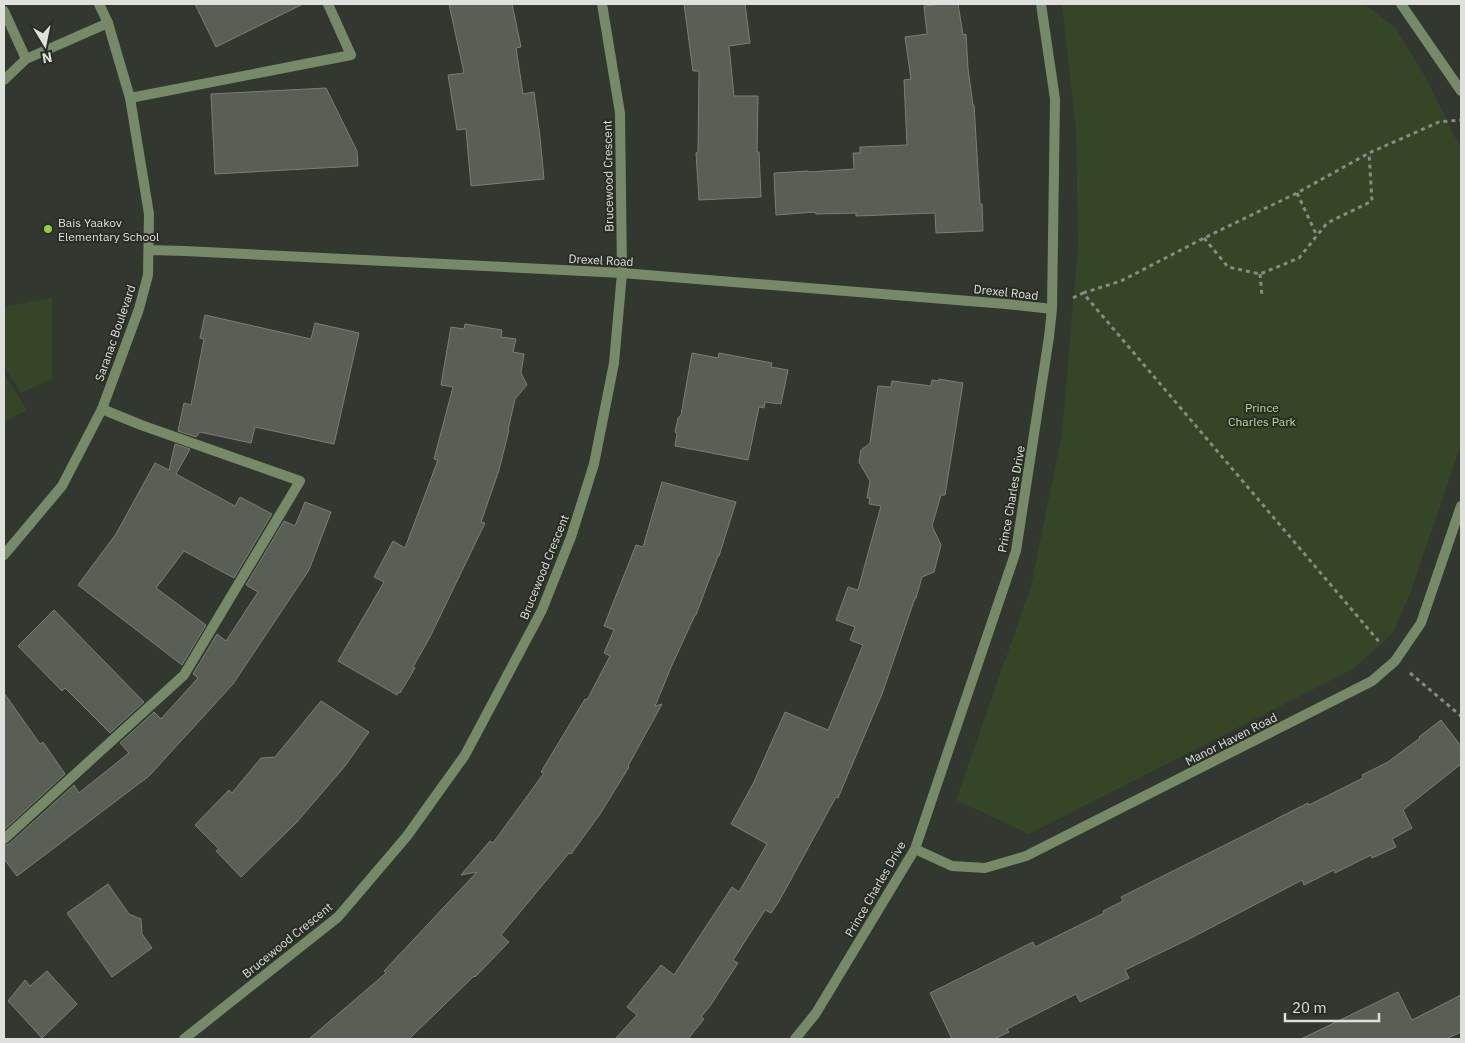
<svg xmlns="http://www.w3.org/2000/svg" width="1465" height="1043" viewBox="0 0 1465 1043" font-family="'IBM Plex Sans',sans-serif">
<rect width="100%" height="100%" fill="#32372f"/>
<path fill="#354626" d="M 1062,4 L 1364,4 L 1395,27 L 1426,78 L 1461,149 L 1461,445 L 1411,591 L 1393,633 L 1353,669 L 1029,834 L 956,800 L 1031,586 L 1062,433 L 1078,246 L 1076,132 Z
M 52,298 L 52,379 L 21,393 L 4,366 L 4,308 L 8,306 Z
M 4,373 L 27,410 L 4,422 Z"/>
<path fill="#5a5f56" stroke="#7a7f76" d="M 195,4 L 303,4 L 216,47 Z
M 449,4 L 512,4 L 521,47 L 516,48 L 523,94 L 534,92 L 540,137 L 544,179 L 471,186 L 466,129 L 457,130 L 448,75 L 464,73 Z
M 684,4 L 745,4 L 750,43 L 729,46 L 734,96 L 758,96 L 757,152 L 759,152 L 761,197 L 699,200 L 696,153 L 698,152 L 699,71 L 693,71 Z
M 944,4 L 958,4 L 963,35 L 966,34 L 968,69 L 973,105 L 974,105 L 980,204 L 982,204 L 983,231 L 936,233 L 935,213 L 856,216 L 856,213 L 816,214 L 815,212 L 776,215 L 774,173 L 808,171 L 809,172 L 854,169 L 853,153 L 860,153 L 860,147 L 907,145 L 904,80 L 911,79 L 905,37 L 927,34 L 924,6 Z
M 326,88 L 357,151 L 358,166 L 215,174 L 211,94 Z
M 205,315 L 311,339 L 315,323 L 359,333 L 334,444 L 255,427 L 251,443 L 200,432 L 196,437 L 178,431 L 184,403 L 191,405 L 204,339 L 200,338 Z
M 465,324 L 502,330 L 501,337 L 516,339 L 513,352 L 524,354 L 521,373 L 527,385 L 515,399 L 508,430 L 509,430 L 499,470 L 481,522 L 485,523 L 430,637 L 413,667 L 415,668 L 400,693 L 398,692 L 397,695 L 338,661 L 384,582 L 374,577 L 393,541 L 405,548 L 438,460 L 434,459 L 453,387 L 441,385 L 451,327 L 464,329 Z
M 692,353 L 718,358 L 719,353 L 772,363 L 771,367 L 788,370 L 781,404 L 765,402 L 764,408 L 759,407 L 748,460 L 675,446 L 677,434 L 675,432 L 678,418 L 681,415 Z
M 939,379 L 963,383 L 945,495 L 941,495 L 932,526 L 941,545 L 934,572 L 922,577 L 916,598 L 915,598 L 882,694 L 838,798 L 836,797 L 778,903 L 771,913 L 765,910 L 733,960 L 738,963 L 710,1006 L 701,1017 L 704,1019 L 688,1039 L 615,1039 L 637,1015 L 627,1007 L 661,965 L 674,975 L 732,887 L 739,892 L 767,844 L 731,824 L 753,784 L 785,712 L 828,730 L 863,645 L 850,640 L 855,627 L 836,620 L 848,587 L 858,590 L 881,506 L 869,504 L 870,498 L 867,498 L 870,481 L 859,462 L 861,450 L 870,443 L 878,386 L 891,387 L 892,381 L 931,386 L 932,380 L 939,381 Z
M 175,444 L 190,449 L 176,474 L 235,506 L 240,497 L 272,514 L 234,578 L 184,551 L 156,588 L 206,625 L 182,665 L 78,585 L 116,534 L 155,463 L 169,470 Z
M 662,482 L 736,502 L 719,556 L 718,556 L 696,615 L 695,615 L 672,665 L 655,706 L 662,704 L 628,766 L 629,767 L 600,814 L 571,854 L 569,853 L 501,935 L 509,942 L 475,977 L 474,976 L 409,1039 L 309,1039 L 386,973 L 384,971 L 477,872 L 461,875 L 490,841 L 493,843 L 544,773 L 541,772 L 585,699 L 587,700 L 610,656 L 604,653 L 614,630 L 604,626 L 636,545 L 643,547 Z
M 305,502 L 331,512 L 309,570 L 233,684 L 149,776 L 17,876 L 4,859 L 4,846 L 9,844 L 74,785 L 79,793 L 129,753 L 120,743 L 154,712 L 161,719 L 198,678 L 193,674 L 217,634 L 226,641 L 258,592 L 246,585 L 284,521 L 295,526 Z
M 54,610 L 144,702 L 110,733 L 65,688 L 62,691 L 18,646 Z
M 4,693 L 40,744 L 43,742 L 65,774 L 4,830 Z
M 321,701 L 369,732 L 345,766 L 296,823 L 241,877 L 216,851 L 219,849 L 195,825 L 229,790 L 232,793 L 261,758 L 275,757 Z
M 1441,720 L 1461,746 L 1461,764 L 1403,810 L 1412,828 L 1392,839 L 1396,847 L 1372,858 L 1371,855 L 1335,873 L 1334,870 L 1304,885 L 1302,880 L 1189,939 L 1125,970 L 1129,978 L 1080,1002 L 1076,994 L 1007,1029 L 1009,1032 L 994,1039 L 952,1039 L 930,993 L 1033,942 L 1035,947 L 1104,913 L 1103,911 L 1123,901 L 1121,897 L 1273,821 L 1278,818 L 1308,803 L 1309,805 L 1363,778 L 1362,775 L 1388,762 L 1420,738 L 1419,737 Z
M 108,884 L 129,914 L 141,919 L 142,934 L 152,948 L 112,977 L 67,913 Z
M 47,971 L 77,1004 L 42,1038 L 8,1001 L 25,980 L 30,986 Z
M 1398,992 L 1412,1020 L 1461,995 L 1461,1032 L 1446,1039 L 1301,1039 Z"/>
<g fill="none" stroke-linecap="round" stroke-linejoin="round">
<path stroke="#878b85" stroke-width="3" stroke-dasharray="4 4" stroke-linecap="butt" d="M 1297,193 L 1317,236
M 1204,238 L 1228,267 L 1260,274 L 1299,258 L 1327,223 L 1372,201 L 1369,153
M 1260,274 L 1262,296
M 1083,293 L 1121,281 L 1204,238 L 1297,193 L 1369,153 L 1439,122 L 1461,120
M 1073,298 L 1083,293 L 1381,644
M 1410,673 L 1461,716"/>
<path stroke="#778a67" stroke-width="10" d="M 4,11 L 26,59 L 108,23
M 4,80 L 26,59
M 130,98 L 351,55 L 328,4
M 4,839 L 184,675 L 300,481 L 141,425 L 102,409"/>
<path stroke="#778a67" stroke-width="10" d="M 1401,4 L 1461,91
M 149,250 L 185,251 L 622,273 L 1006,304 L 1052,309
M 4,555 L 62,486 L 102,409 L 139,309 L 148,275 L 149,214 L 130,98 L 108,23 L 99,4
M 915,849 L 952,866 L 985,868 L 1026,856 L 1372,681 L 1395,661 L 1421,623 L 1461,506
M 184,1039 L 338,917 L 407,836 L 465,755 L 542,610 L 571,537 L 594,464 L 614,363 L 622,273 L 620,113 L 602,4
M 795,1039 L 816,1013 L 915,849 L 1016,551 L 1049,337 L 1052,309 L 1055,99 L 1041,4"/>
</g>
<circle fill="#8cce45" stroke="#292d25" stroke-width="2" cx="48" cy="229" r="5"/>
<g text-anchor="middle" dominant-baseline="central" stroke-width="4" stroke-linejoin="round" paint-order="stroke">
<g font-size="12" fill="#dde0db" stroke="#292d25">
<text transform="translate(608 176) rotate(-91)">Brucewood Crescent</text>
<text transform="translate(601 260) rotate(3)">Drexel Road</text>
<text transform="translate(1006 292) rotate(6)">Drexel Road</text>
<text transform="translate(115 333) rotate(-71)">Saranac Boulevard</text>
<text transform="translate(1011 499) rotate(-80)">Prince Charles Drive</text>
<text transform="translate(544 567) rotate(-68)">Brucewood Crescent</text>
<text transform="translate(1231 739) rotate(-27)">Manor Haven Road</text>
<text transform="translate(875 889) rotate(-60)">Prince Charles Drive</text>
<text transform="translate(287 940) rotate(-39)">Brucewood Crescent</text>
</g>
<g font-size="12" fill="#dde0db" stroke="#292d25" text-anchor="start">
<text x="58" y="222">Bais Yaakov<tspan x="58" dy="14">Elementary School</tspan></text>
</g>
<g font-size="12" fill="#badd9c" stroke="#292d25">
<text x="1262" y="407">Prince<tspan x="1262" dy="14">Charles Park</tspan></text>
</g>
</g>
<rect width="1465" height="1043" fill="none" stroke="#dde0db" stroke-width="10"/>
<g transform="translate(45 45) rotate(170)" stroke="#292d25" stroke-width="4" paint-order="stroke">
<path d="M0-4L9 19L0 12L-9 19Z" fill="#dde0db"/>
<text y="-8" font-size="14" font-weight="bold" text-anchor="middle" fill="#dde0db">N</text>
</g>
<path d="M1285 1013v8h94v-8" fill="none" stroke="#dde0db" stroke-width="2.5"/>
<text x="1292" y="1013" font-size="15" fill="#dde0db" stroke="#292d25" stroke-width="4" paint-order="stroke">20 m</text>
</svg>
